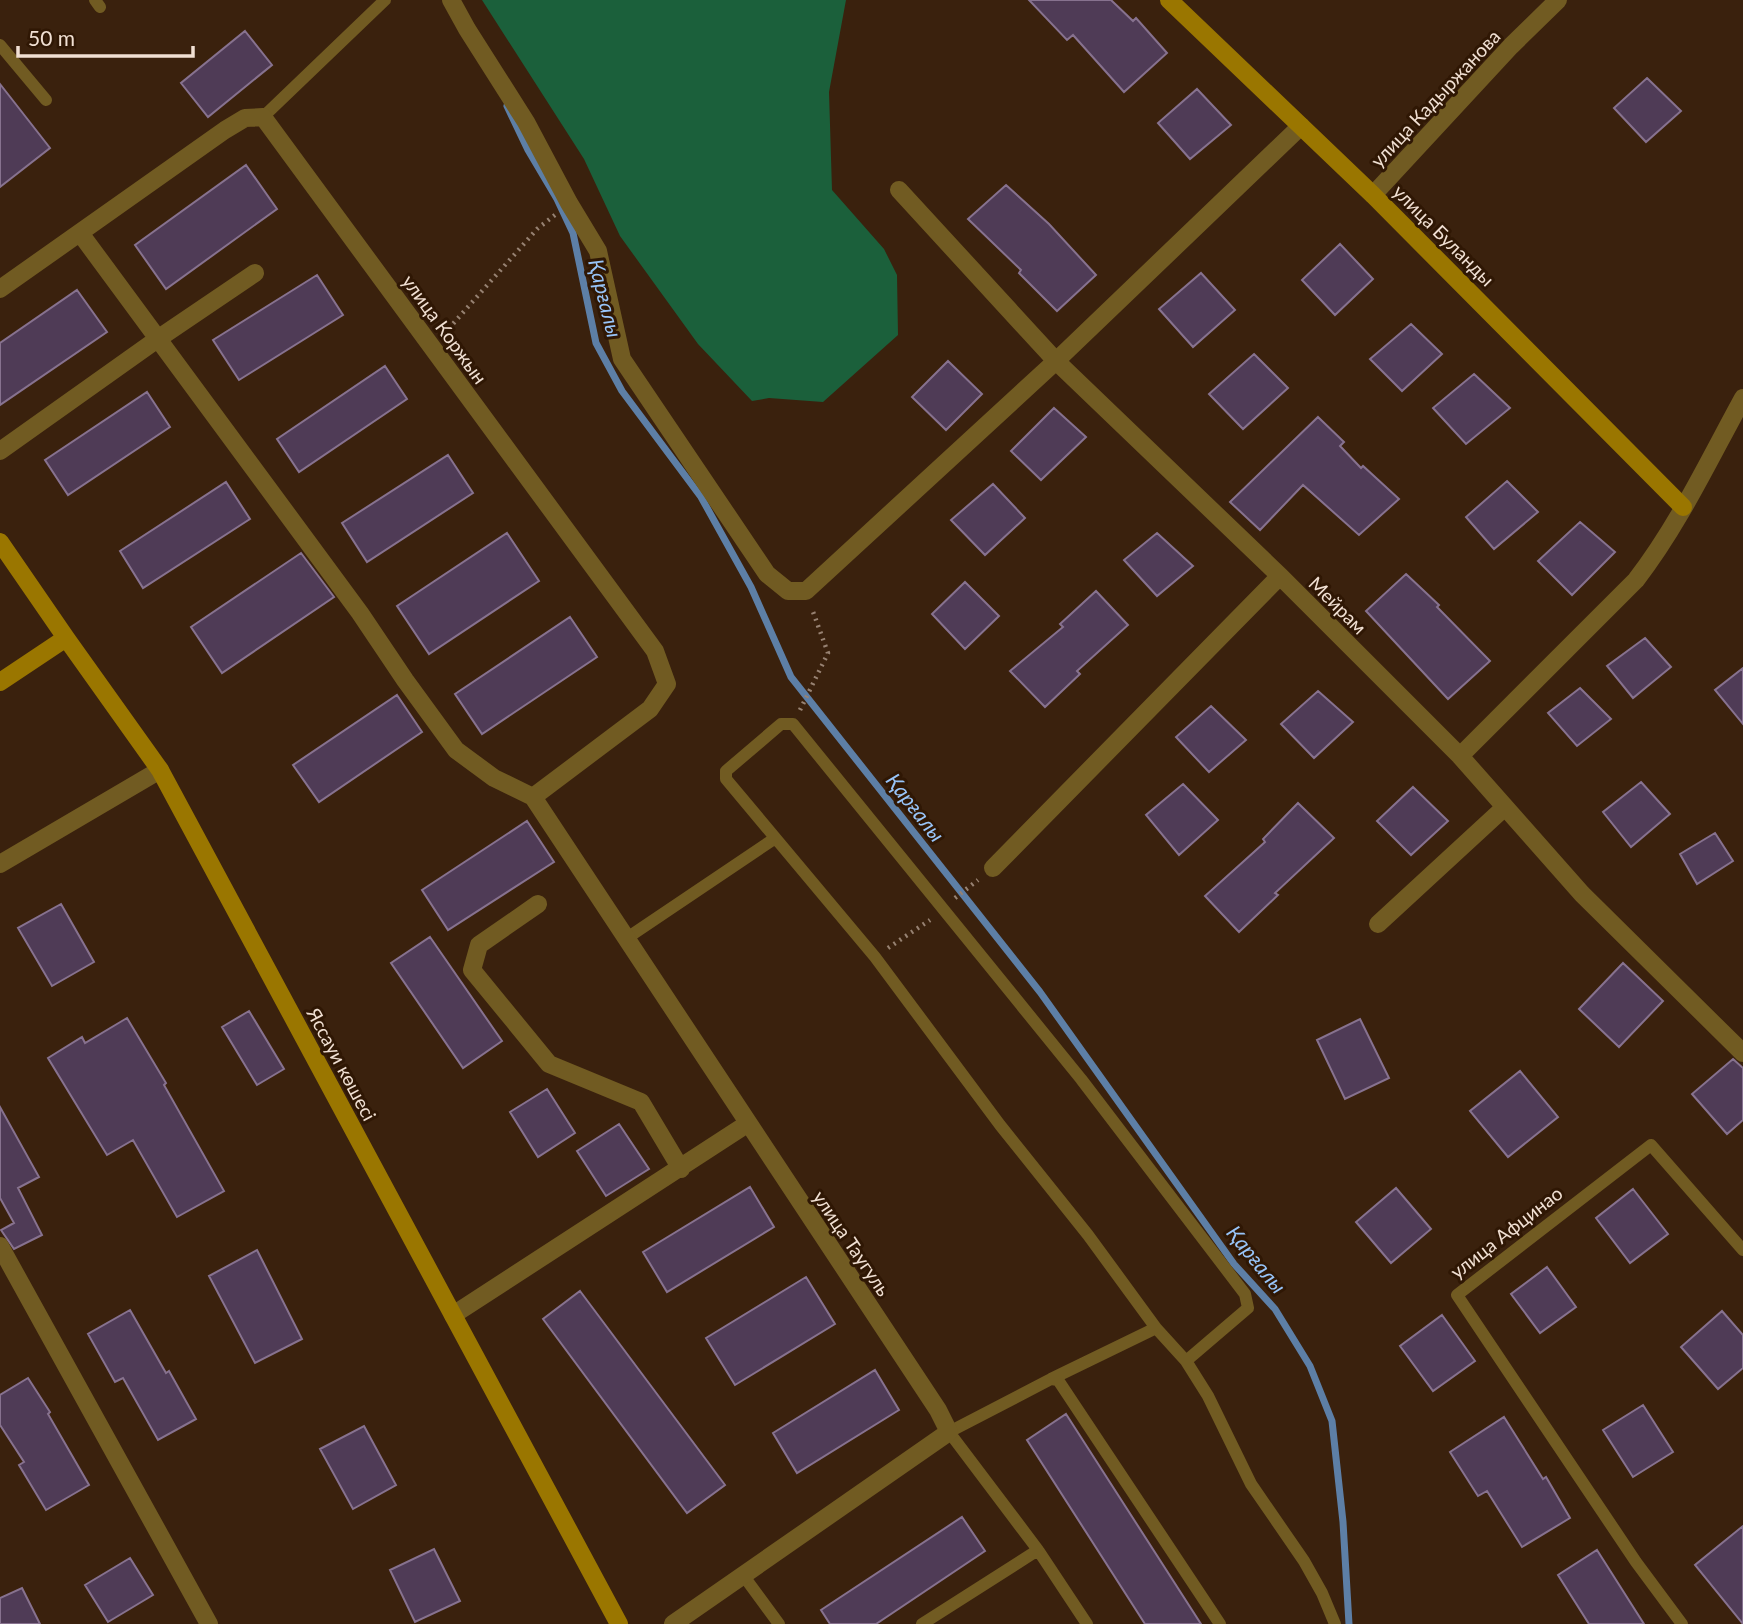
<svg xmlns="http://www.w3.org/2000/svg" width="1743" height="1624" viewBox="0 0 1743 1624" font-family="Lato,sans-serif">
<rect width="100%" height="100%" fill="#3a210d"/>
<path fill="#1b603b" d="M 482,0 L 846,0 L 829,92 L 832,190 L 884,249 L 897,275 L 898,335 L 823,402 L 769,398 L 752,401 L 698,344 L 620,236 L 584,159 Z"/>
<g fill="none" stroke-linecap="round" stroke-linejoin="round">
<path stroke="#5d7fa6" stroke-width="7" d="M 507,106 L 528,150 L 557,199 L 573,233 L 596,343 L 622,391 L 701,497 L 751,587 L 791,677 L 1040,992 L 1234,1264 L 1275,1309 L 1310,1366 L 1332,1421 L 1343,1522 L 1349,1624"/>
</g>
<path fill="#4f3b56" stroke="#87728f" stroke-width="2" d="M 1029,0 L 1111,0 L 1133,21 L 1136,18 L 1167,53 L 1124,92 L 1073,35 L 1067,40 Z
M 245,31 L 272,65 L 208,117 L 181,83 Z
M 1647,78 L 1681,111 L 1646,142 L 1614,108 Z
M 0,84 L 50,148 L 0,187 Z
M 1197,89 L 1231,125 L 1190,159 L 1158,123 Z
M 246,165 L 277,209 L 166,289 L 135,245 Z
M 1006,185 L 1049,224 L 1096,275 L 1057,311 L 1019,273 L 1021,270 L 968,219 Z
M 1340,244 L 1373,279 L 1335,315 L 1302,280 Z
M 1201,273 L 1235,310 L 1193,347 L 1159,309 Z
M 317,275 L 343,315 L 239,380 L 213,340 Z
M 77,290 L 107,332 L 0,405 L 0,343 Z
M 1411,324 L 1442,354 L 1402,391 L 1370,359 Z
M 1254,354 L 1288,388 L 1243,429 L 1209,394 Z
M 948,361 L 982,394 L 946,430 L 912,397 Z
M 385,366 L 407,399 L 299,472 L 277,439 Z
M 1474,374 L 1510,408 L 1466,444 L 1433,408 Z
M 147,392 L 170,427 L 68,495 L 45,460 Z
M 1054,408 L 1086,437 L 1041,480 L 1011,451 Z
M 1318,417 L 1344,442 L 1340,446 L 1361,468 L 1363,466 L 1399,499 L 1359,535 L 1303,485 L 1260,530 L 1230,502 Z
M 448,455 L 473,493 L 367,562 L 342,523 Z
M 1507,481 L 1538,512 L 1494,549 L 1466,517 Z
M 226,482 L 250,519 L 143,588 L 120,551 Z
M 993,484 L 1025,518 L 985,555 L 951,520 Z
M 1580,522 L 1615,552 L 1572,595 L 1538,561 Z
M 507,533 L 539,581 L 429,654 L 397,606 Z
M 1157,533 L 1193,566 L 1157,596 L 1124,560 Z
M 301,553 L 334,597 L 222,673 L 191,627 Z
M 1406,574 L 1439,605 L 1437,607 L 1490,661 L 1448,699 L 1366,611 Z
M 965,582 L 999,616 L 965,649 L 932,614 Z
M 1096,591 L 1128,625 L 1077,671 L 1080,674 L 1045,707 L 1010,671 L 1063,627 L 1060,624 Z
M 570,617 L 597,657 L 482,734 L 455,694 Z
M 1645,638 L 1671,667 L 1633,698 L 1607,666 Z
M 1743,668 L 1743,724 L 1715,690 Z
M 1580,688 L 1611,719 L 1577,746 L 1548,713 Z
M 1318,691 L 1353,722 L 1314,758 L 1281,724 Z
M 397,695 L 422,732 L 319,802 L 293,765 Z
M 1211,706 L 1246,740 L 1209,772 L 1176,737 Z
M 1641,782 L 1670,814 L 1631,847 L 1603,812 Z
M 1183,784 L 1218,820 L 1179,855 L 1146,815 Z
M 1413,787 L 1448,821 L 1411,855 L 1377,821 Z
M 1298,803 L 1334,838 L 1275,893 L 1278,895 L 1239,932 L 1205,896 L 1265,842 L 1263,839 Z
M 527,821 L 554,862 L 448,930 L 422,890 Z
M 1715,833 L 1733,861 L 1697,884 L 1680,854 Z
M 61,904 L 94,962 L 52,986 L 18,928 Z
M 430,937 L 502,1041 L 463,1068 L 391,963 Z
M 1623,963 L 1663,1001 L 1619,1047 L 1579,1009 Z
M 249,1011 L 284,1069 L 257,1085 L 222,1027 Z
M 127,1018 L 166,1083 L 164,1085 L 224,1191 L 177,1217 L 133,1140 L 107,1155 L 48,1058 L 82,1037 L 85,1043 Z
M 1360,1019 L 1389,1078 L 1345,1099 L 1317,1040 Z
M 1733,1059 L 1743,1068 L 1743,1120 L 1727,1134 L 1692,1094 Z
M 1520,1071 L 1558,1117 L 1508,1157 L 1470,1111 Z
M 547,1089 L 575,1133 L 538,1157 L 510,1112 Z
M 0,1107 L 39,1177 L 18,1188 L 42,1235 L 14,1249 L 1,1230 L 14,1223 L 0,1198 Z
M 619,1124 L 649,1169 L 606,1196 L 577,1151 Z
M 750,1187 L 774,1227 L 667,1292 L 643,1252 Z
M 1396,1188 L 1431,1229 L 1391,1263 L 1356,1222 Z
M 1633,1189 L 1668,1234 L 1630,1263 L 1596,1218 Z
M 257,1250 L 302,1339 L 255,1363 L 209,1276 Z
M 1547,1267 L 1576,1307 L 1540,1333 L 1511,1294 Z
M 806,1277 L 835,1324 L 735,1385 L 706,1338 Z
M 580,1291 L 725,1485 L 687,1513 L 543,1319 Z
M 130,1310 L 166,1373 L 169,1371 L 196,1419 L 158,1440 L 123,1378 L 115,1382 L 88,1334 Z
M 1722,1311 L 1743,1335 L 1743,1368 L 1718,1389 L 1681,1347 Z
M 1442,1315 L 1475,1361 L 1433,1391 L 1400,1346 Z
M 875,1370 L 899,1410 L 797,1473 L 773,1433 Z
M 28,1378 L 50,1412 L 48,1414 L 89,1485 L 46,1510 L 19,1465 L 24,1462 L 0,1425 L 0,1395 Z
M 1643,1405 L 1673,1452 L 1633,1477 L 1603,1430 Z
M 1066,1414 L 1201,1624 L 1145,1624 L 1027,1440 Z
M 1504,1417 L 1543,1479 L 1546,1477 L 1570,1518 L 1522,1547 L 1487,1491 L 1478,1496 L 1450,1452 Z
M 364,1426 L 396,1485 L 353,1509 L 320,1449 Z
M 962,1517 L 985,1551 L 876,1624 L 830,1624 L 821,1610 Z
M 1743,1526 L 1743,1624 L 1695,1565 Z
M 434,1549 L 460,1601 L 415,1622 L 390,1570 Z
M 1597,1550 L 1644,1624 L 1589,1624 L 1558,1575 Z
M 130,1558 L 153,1595 L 108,1622 L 85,1585 Z
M 22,1588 L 40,1624 L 0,1624 L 0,1598 Z"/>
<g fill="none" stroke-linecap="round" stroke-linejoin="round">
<path stroke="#978272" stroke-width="4.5" stroke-dasharray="2 5" stroke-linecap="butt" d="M 444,334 L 537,229 L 555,215
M 800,710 L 828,653 L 812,609
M 955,898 L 978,880
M 888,948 L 930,920"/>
<path stroke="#715b22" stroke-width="12" d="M 95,0 L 100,7
M 0,45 L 46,100
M 263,117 L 385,0
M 627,938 L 774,839
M 1186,1361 L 1248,1308 L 1245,1294 L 1081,1079 L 793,724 L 781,724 L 726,771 L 726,779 L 875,957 L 1000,1125 L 1088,1235 L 1156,1328 L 1186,1361 L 1208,1396 L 1251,1484 L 1304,1561 L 1322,1593 L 1335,1624
M 1051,1379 L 1156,1328
M 743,1575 L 779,1624
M 922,1624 L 1038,1550
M 1087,1624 L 1038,1550 L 949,1432 L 1051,1379 L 1058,1380 L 1220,1624
M 1682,1624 L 1636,1562 L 1457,1295 L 1651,1145 L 1743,1250"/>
<path stroke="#715b22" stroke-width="18" d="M 451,0 L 467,29 L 526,122 L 569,203 L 598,251 L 622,359 L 767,574 L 788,591 L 806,591 L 1056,361 L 1301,126
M 899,190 L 1056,361 L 1280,576 L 1460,756 L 1582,894 L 1743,1053
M 1373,195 L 1511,46 L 1558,0
M 80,233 L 360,613 L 405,680 L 456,750 L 494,778 L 533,797
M 0,289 L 225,130 L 245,118 L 263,117 L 655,651 L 667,684 L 650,709 L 533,797
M 0,451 L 159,338 L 255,273
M 1460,756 L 1636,580 C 1679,524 1709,460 1743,398
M 533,797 L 938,1410 L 949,1432 L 673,1624
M 0,864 L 160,770
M 993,868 L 1280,576
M 538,904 L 479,945 L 472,970 L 549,1064 L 641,1102 L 681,1169
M 1378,924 L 1505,807
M 0,1246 L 209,1624
M 453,1315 L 747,1124"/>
<path stroke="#9a7600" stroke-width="18" d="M 1169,0 L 1373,195 L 1683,507
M 0,542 L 66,638 L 160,770 L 619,1624
M 0,682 L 66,638"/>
</g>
<g text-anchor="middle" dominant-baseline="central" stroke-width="6" stroke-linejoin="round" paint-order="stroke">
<g font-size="19" fill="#f1e0d3" stroke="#2f1704">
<text transform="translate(1435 98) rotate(-47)">улица Кадыржанова</text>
<text transform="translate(1444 235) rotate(45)">улица Буланды</text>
<text transform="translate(445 329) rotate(54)">улица Коржын</text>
<text transform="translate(1338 605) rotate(45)">Мейрам</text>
<text transform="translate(342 1064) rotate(62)">Яссауи көшесі</text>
<text transform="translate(1506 1232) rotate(-38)">улица Афцинао</text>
<text transform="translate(852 1243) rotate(56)">улица Таугуль</text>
</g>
<g font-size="21" font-style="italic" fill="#98c4f8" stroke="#2f1704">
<text transform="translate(606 298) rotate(76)">Қарғалы</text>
<text transform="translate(916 807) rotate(52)">Қарғалы</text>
<text transform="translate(1257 1259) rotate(51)">Қарғалы</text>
</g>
</g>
<path d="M18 46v10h175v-10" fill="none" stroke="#f1e0d3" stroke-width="3.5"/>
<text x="28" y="46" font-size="21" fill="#f1e0d3" stroke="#2f1704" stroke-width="5" paint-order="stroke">50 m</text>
</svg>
